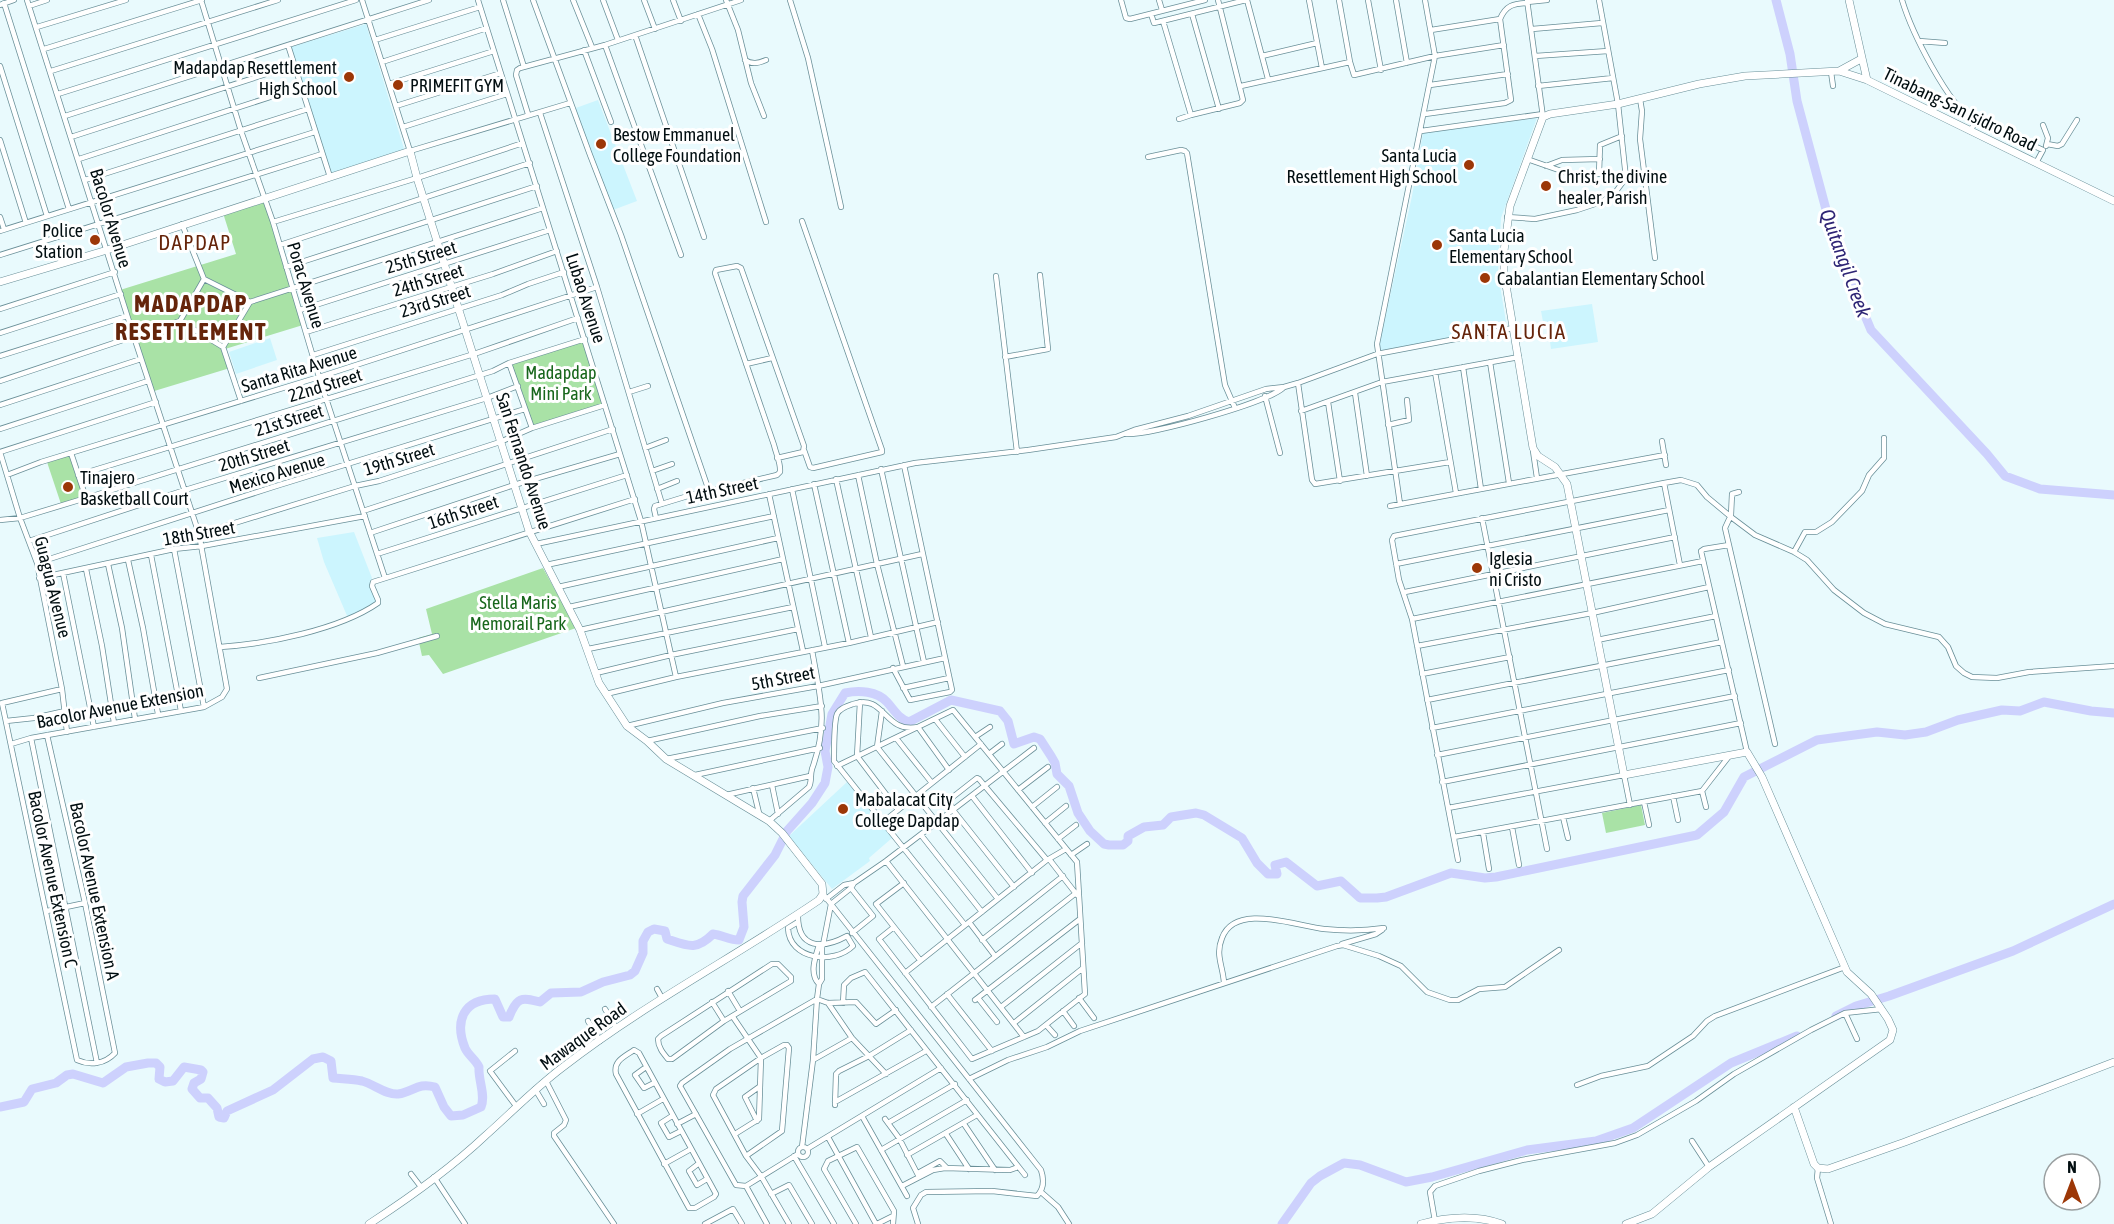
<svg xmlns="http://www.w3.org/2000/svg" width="2114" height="1224" viewBox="0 0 2114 1224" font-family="'Asap Condensed',sans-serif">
<rect width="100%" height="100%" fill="#e9fafd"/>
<path fill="#ccf5fe" d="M 366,24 L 405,152 L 331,175 L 291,47 Z
M 598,100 L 637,201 L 613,210 L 573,109 Z
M 1537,118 L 1501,218 L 1498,273 L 1507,328 L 1378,351 L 1412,196 L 1423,133 Z
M 1592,304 L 1598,342 L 1551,349 L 1548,327 L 1544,327 L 1541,311 Z
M 270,338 L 277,360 L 236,374 L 229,352 Z
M 354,532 L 372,578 L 370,583 L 378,602 L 348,618 L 324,562 L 317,538 Z
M 847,782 L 892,838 L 869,858 L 870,861 L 832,889 L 789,836 Z"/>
<path fill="#a9e2a6" d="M 265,200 L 303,325 L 225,349 L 230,368 L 151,392 L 120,290 L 236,254 L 223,213 Z
M 585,339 L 605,405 L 532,428 L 509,363 Z
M 70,454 L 84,497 L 61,504 L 47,462 Z
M 543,568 L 576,628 L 443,674 L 429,655 L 422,656 L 418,638 L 432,634 L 426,609 Z
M 1641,805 L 1645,825 L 1606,833 L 1602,813 Z"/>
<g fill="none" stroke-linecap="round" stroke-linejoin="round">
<path stroke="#cdd1fd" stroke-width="9" d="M 1776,0 L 1790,54 L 1797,101 L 1835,243 L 1871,330 L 1987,454 L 2005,476 L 2040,489 L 2114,495
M 1836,1016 L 1856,1006 L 1889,996 L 2013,951 L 2114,904
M 0,1107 L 24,1102 L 32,1089 L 56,1083 L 67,1075 L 73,1074 L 103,1083 L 126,1067 L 148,1063 L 156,1063 L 160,1067 L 159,1079 L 165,1082 L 173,1081 L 184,1067 L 201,1070 L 203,1072 L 201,1079 L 194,1083 L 192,1089 L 200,1098 L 208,1098 L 217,1108 L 219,1117 L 224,1118 L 227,1111 L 273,1090 L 313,1059 L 323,1057 L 331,1061 L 333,1078 C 343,1079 353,1079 362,1081 C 374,1084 386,1095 398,1094 C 414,1092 417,1082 435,1087 L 444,1107 L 451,1116 L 463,1115 L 481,1107 C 486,1095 478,1080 479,1067 C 476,1060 468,1055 465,1048 C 454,1020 464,999 495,999 L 503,1017 L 509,1017 C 517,997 521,997 540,1002 L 551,993 L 581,992 L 603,982 L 630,975 L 635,971 L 643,953 L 643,941 L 648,932 L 654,929 L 665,931 L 667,939 C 688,946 696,951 713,934 C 722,935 730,940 739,940 L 744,927 L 742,902 L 743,896 L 775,855 L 787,831 L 812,803 L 825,783 L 828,767 L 825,751 L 832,714 L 845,693 C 859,690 877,691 887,702 C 895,711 898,718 909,722 L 951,700 L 1000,711 L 1008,721 L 1014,744 L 1034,737 L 1040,739 L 1051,756 L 1055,763 L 1057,774 L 1069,786 L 1078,813 L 1090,831 L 1104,844 L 1109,845 L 1123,845 L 1128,841 L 1128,836 L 1144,827 L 1163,825 L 1171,817 L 1196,813 L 1204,815 L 1242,838 L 1257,863 L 1268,874 L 1277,874 L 1275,865 L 1286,862 L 1317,886 L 1341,881 L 1360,898 L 1377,898 L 1386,897 L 1451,873 L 1485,878 L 1496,877 L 1697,835 L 1724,812 L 1744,777 L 1817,740 L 1877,732 L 1905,735 L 1926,732 L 1958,720 L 2002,710 L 2020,711 L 2044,702 L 2091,711 L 2114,713
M 1282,1224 L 1311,1183 L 1320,1176 L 1344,1163 L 1360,1165 L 1406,1182 L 1432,1177 L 1527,1150 L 1596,1141 L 1633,1128 L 1731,1063 L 1797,1036"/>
<defs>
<path id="street" d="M 201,0 L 241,131 L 273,222 L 319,377 L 385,578
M 362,0 L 410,151 L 570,103
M 478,0 L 641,521 L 676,677
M 503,0 L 524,67
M 533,0 L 590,155 L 621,235 L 709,491 L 701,492 L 655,506 L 654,509 L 656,518
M 573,0 L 592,47
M 603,0 L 618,40
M 644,0 L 655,29
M 673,0 L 681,21
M 726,0 L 738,30 L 751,83 L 764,116
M 790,0 L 808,58 L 841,207
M 1121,0 L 1126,18 L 1130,19 L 1205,0
M 1159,0 L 1162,10
M 1247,0 L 1268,79
M 1309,0 L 1322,68
M 1339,0 L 1350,62 L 1354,75 L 1435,56 L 1504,45
M 1368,0 L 1381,70
M 1396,0 L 1407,63
M 1527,0 L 1543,117
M 1902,0 C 1912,33 1947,103 1975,123
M 1527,2 L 1547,0
M 4,3 L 69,209
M 0,5 L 14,0
M 29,6 L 47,0
M 698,14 L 712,49 L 766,222
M 1151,14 L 1154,23 L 1246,0
M 1192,14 L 1219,109
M 1500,19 C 1506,5 1513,4 1527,3
M 1163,21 L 1191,115
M 37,27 L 126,0
M 1532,29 L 1602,23
M 635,35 L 704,237
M 375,40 L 480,7
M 1919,41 L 1945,43
M 288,45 L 330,177
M 605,45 L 681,255
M 44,49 L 202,0
M 584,50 L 611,122
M 1262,56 L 1317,43
M 1535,56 L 1608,51
M 745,60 C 752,65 759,63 766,60
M 382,62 L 487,28
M 0,66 L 47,216
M 51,71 L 278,0
M 1831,72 L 1833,86
M 389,84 L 494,51
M 1430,85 L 1508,74
M 1241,86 L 1350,62
M 1538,86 L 1613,78
M 58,94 L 356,0
M 1640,99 L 1642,111 L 1640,139 L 1655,258
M 396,106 L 501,73
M 540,113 L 597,287 L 662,504
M 528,114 L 516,75 L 517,70 L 520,68 L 605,45 L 741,0
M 1425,114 L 1505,103 L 1511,100 L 1500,19 L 1431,30
M 65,116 L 429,0
M 1179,119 L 1191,115 L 1240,103 L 1243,100 L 1218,0
M 2043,125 L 2048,138 L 2046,146
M 403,127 L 507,94
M 1421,131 L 1543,114
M 1970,131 L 1975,123 L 1980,121 L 2043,150 L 2036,163
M 71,137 L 294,65
M 0,140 L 26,223
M 2047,144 L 2058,146 L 2062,144 L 2077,120
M 1148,157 L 1181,150 L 1185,151 L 1187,153 L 1225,385 L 1235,408
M 79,159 L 301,87
M 1527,159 L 1570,174 L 1599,174 L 1600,145 L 1622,136
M 1546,166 L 1562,160 L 1600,159
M 85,180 L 308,109
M 0,217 L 4,229
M 1507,217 L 1535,219 L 1577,210 L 1601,202 L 1614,194 L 1626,178 L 1618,104 L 1599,0
M 802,221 L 882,450 L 882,452 L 813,468 L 810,467 L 804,450
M 273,222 L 417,178 L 523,143
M 182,224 L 204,279
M 0,231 L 315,132
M 280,245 L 530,163
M 0,255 L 322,154
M 286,267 L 537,186
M 996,276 L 1017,452
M 0,309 L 115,272
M 300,310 L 550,230
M 180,321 L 223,347 L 250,302 L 543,208
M 306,332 L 493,274 L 557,251
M 0,333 L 121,294
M 223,347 L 241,401
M 313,355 L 502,295 L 528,284 L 564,272
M 0,356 L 127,316
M 1005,357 L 1048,349 L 1040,275
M 1490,362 L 1509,483
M 509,363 L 532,428
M 746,364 L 772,358
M 1463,367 L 1481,489
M 1435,372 L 1456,493
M 0,381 L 180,321 L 204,279 L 250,302
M 1298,383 L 1312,480 L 1315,484 L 1450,462
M 629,392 L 648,386
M 1355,393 L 1367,476
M 1265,396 L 1280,453
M 1328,402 L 1340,481
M 0,405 L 141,359
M 1301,411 L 1382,382 L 1519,357
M 1388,425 L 1409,420 L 1407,400
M 0,429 L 148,381
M 1126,434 C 1149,436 1266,403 1283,388
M 1662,441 L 1666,465
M 645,448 L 666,440
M 1533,451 L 1537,478
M 0,452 L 20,518 L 37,563 L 62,689 L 67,732
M 0,452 L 156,402
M 71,453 L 86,498
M 881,469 L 924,662
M 652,471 L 672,464
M 7,475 L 41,462 L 319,377 L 597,287
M 78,475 L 474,354 L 578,318
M 858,475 L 877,564 L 903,666
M 836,479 L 871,637
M 1664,483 L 1680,565
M 814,484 L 849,643
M 657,489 L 677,481
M 792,489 L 825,647
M 709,491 L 777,475 L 780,472 C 781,463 776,454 774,445 L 715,273 L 716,270 L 737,266 L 741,268 L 804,446 L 803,452 L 777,458
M 1739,492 L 1732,494 L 1731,515 L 1725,528 L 1775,744
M 769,494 L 803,651
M 1400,504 L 1377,344 L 1435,56 L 1425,0
M 1390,506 L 1665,455
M 363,511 L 613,429
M 1482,518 L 1547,849
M 0,520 L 20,518 L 86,498 L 493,371 L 509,363 L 585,339
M 370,533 L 514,485 L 620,454
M 199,534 L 355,486 L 379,481 L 500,442 L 532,428 L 605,405
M 29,541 L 185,490 L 487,398 L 518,386
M 536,544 L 915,463 L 1028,450 L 1116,437 L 1134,430 L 1188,416 L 1266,389 L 1284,387 L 1298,383 L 1377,354 L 1513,328
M 1729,545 L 1704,549 L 1701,551 L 1747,752
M 174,549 L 204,707
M 1794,552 L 1805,532 L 1816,532 L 1832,522 L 1862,491 L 1869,475 L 1884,458 L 1884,438
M 377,554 L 627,475
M 151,555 L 181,711
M 128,560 L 143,628 L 158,714
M 37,563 L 273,487 L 525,409
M 108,564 L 122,628 L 135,719
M 1396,564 L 1669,510
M 546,565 L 774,516
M 86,569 L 102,646 L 114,723
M 63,573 L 94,727
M 39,578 L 174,549 L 202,546 L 365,516
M 558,587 L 778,538
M 1405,592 L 1675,537
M 569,607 L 783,559
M 1412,619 L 1703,561
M 580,630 L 922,554
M 1597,640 L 1716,616
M 1417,646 L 1592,613 L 1709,587
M 220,647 C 266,644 339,630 378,603 L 378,600 L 372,586 L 373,582 L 635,499
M 588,649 L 793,607
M 893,668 L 910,700 L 950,692 L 952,690 L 904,465
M 596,673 L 671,655 L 798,629
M 1422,674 L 1510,657
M 259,678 L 377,653 L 437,636
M 903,688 L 949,678
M 606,694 L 676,677 L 849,643 L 938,622
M 1427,700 L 1722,642
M 860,702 L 857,756 L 898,810
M 882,711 L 877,747 L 998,899
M 935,719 L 965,757
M 6,721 L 34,718 L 65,711
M 627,726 L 723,703 L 818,686 L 945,658
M 1432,728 L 1729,670
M 47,735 L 85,903 L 115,1053 C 105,1064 90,1066 77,1060 L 2,703 L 62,689
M 975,737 L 990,727
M 31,738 L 97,1063
M 896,738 L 932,783
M 647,741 L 760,716 L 822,706
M 11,744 L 31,738 L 204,707 L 222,697 L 227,689 L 199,534 L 134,337 L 27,0
M 989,754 L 1002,744
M 1437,755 L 1735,696
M 666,759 L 823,728
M 837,766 L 953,710 L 1077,862 L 1085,994 L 1038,1031 L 972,1059 L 879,939 L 894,927
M 949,770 L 918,727 C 884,734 885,693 853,704 C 847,706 840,708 837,714 C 834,722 834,751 834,761 L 965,925
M 695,775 L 820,748
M 1442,782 L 1741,723
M 772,785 L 778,814
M 753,788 L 759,813
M 1018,790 L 1048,767
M 1702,791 L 1706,807
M 726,795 L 810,776
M 972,796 L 1032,873
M 1673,796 L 1678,820
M 1644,802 L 1649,825
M 1032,807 L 1057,787
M 1448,808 L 1624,775 L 1630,805
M 1563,817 L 1568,838
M 769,821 L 809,787 C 812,781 810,776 812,769 C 829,722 820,697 812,650
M 883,822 L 981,744
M 1045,823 L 1066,806
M 1512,827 L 1519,865
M 1483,833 L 1489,869
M 921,835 L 982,912
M 1454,837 L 1702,791 L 1730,755
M 1058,839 L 1076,825
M 1071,855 L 1087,844
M 1049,859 L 1077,895
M 1458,860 L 1412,619 L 1399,580 L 1392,540 L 1394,536 L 1664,483 L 1681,480 L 1697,485 L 1707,497 L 1731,517 L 1755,535 L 1794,552 L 1807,560 L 1834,590 L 1864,613 L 1885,624 L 1939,637 L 1948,647 L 1956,666 L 1964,673 L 1972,677 L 1997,678 L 2029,672 L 2114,666
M 886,861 L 1024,1037
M 904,883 L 876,904 L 920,960
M 1014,887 L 953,810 L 949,800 L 977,778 L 979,779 L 1047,860
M 851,888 L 873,916 L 852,933
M 823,894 L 1041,1170 C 1044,1179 1044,1189 1037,1196 L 992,1191 L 926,1192 L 921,1195 L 913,1208 L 918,1224
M 826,899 L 844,885 L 854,883
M 47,911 L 85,903
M 798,922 L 788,928 C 789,960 834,965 853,946 L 847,936 C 823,949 797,950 798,914
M 969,922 L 995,956
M 982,940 L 1063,876
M 1342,944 L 1376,934 L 1382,930
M 823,945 L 831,904 L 851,888 L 854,883 L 886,861 L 1034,748
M 905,973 L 1047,860 L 1066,849
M 1224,983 C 1223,966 1215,955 1222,938 C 1235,902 1296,926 1324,929 C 1343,931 1364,931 1384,928
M 819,984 C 809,974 815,958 819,945
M 657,989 L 662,998
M 728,991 L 740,1011
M 947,994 L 992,1051
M 978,998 L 997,1022
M 1079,998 L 1094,1018
M 975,1000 L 1080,919
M 712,1002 L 724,1021 L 791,981 L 791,977 L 778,964 L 772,964 L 661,1036 L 658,1039 C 658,1047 663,1053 668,1059 L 672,1059 L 724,1021
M 828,1003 L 852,1038 L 886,1074
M 843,1003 L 844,985 L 851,978 L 865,972 L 1025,1175
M 931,1007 L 1076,893
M 1001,1007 L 1082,943
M 605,1009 L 617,1029
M 1063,1011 L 1074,1026
M 1845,1013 L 1857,1039
M 733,1017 L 761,1058 L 759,1119 L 735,1134
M 588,1021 L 600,1041
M 1014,1023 L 1083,968
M 1046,1025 L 1055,1035
M 634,1050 L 639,1053 L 716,1194 L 714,1197 L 695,1208 L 689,1208 L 616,1074 C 613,1061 624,1057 634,1050 Z
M 515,1051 L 490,1071 L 516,1106
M 813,1060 L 852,1038
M 646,1067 L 635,1075 L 644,1088 L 654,1083
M 969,1079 L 1008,1060 L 1047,1047 L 1080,1031 L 1337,946 L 1343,945 L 1379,956 L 1401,966 L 1427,992 L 1450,1000 L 1458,1000 L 1479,989 L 1505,987 L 1559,950
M 546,1081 L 566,1120 L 564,1125 L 554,1133 L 554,1136 L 614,1224
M 1577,1085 L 1601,1076 L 1648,1066 L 1693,1036 L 1707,1021 L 1715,1016 L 1845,967
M 535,1089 L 544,1104
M 835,1102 L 926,1051
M 835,1105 L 836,1074 L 839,1071 L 869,1056 L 911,1030
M 637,1114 L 663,1099
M 672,1116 L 661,1123 L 669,1137 L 681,1131
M 862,1116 L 907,1196
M 885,1119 L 899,1138 L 919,1177
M 757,1121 L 745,1097 L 759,1087
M 888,1123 L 955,1084
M 677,1124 L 696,1114
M 964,1124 L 995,1170
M 946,1134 L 969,1169
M 828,1137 L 876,1224
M 1692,1141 L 1709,1167
M798 1152a5 5 0 1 1 10 0a5 5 0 1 1-10 0Z
M 802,1147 L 813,1060 L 817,999 L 819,984 L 822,979 L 822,945
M 807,1149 L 941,1068
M 881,1150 L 967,1100
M 798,1154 L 746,1186 L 736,1185 L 680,1086 L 682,1083 L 730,1049 L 817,999 L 828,1003 L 856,1002 L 876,1024 L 896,1010
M 907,1155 L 977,1115
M 746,1156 L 782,1131 L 789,1048 L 787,1045 L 784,1045 L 761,1058 L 716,1089 L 713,1095 L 746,1156 L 761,1176 L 789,1224
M 794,1156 L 834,1224
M 664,1164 L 691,1149
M 698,1164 L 689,1171 L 697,1185 L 707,1179
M 1818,1168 L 1817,1178 L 1831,1224
M 918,1173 L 940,1161 L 947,1168
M 411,1174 L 421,1187
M 434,1177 L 465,1224
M 746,1186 L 767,1224
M 902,1186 L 933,1170 L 945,1168 L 1010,1170 L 1018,1167
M 1041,1192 L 1058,1207 L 1069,1224
M 771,1194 L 789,1185 L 812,1224
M 1435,1221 L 1430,1192 L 1435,1186 L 1479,1171 L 1522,1160 L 1615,1143 L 1637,1135 L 1696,1101 L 1734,1074 L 1811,1030 L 1845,1013 L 1882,1009
M 705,1224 L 733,1209 L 742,1224
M 856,1224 L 824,1169 L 828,1161 L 857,1147 L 894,1211 L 893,1224
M 877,1224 L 893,1216"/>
<path id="secondary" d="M 1849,0 L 1867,80 L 2114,201
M 1839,71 L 1861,59
M 0,282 L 107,250 L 410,151 L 417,178 L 529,531 L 580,630 L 599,683 L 627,726 L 647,741 L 666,759 L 769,821 L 782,833 L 822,884 L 823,894 L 819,900 C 735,957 644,1004 563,1067 C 535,1088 511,1113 485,1136 C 450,1169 409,1198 369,1224
M 1794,1107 L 1814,1164 L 1818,1168 L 1828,1169 L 1905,1142 L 2114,1062
M 1421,1224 C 1447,1217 1477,1215 1502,1224
M 1626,1224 L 1652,1214 L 1709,1167 L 1890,1040 L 1893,1030 L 1888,1019 L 1871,994 L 1847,972 L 1762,777 L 1747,752 L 1624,775 L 1567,484 L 1555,467 L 1538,456 L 1533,448 L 1504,273 L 1504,251 L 1510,206 L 1543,117 L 1550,114 L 1618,104 L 1699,84 L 1745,76 L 1839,71 L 1867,80"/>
</defs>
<use href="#street" stroke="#698f98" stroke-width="6"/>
<use href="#secondary" stroke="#698f98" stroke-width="8"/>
<use href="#street" stroke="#fff" stroke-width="4.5"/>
<use href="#secondary" stroke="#fff" stroke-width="7"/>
</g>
<g fill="#9c3707" stroke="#fff" stroke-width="2">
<circle cx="349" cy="77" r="6"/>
<circle cx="398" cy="85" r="6"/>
<circle cx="601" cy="144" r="6"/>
<circle cx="1469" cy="165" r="6"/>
<circle cx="1546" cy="186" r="6"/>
<circle cx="95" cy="240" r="6"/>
<circle cx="1437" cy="245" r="6"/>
<circle cx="1485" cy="278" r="6"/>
<circle cx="68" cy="487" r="6"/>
<circle cx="1477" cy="568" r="6"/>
<circle cx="843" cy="809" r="6"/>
</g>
<g text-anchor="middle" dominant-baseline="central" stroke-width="6" stroke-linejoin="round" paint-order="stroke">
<g font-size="18" fill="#020e11" stroke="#fff" text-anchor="start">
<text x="337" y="67" text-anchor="end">Madapdap Resettlement<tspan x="337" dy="21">High School</tspan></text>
<text x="410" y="85">PRIMEFIT GYM</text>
<text x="613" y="134">Bestow Emmanuel<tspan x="613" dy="21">College Foundation</tspan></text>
<text x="1457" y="155" text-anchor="end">Santa Lucia<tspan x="1457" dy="21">Resettlement High School</tspan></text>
<text x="1558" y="176">Christ, the divine<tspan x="1558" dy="21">healer, Parish</tspan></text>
<text x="83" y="230" text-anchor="end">Police<tspan x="83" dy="21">Station</tspan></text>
<text x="1449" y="235">Santa Lucia<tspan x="1449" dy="21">Elementary School</tspan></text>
<text x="1497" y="278">Cabalantian Elementary School</text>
<text x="80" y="477">Tinajero<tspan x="80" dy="21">Basketball Court</tspan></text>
<text x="1489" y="558">Iglesia<tspan x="1489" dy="21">ni Cristo</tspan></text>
<text x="855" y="799">Mabalacat City<tspan x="855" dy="21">College Dapdap</tspan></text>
</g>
<g font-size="18" fill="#020e11" stroke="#fff">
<text transform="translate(1960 109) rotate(26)">Tinabang-San Isidro Road</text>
<text transform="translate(111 218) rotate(73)">Bacolor Avenue</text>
<text transform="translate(421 257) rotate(-17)">25th Street</text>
<text transform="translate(428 280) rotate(-17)">24th Street</text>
<text transform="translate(306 285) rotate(73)">Porac Avenue</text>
<text transform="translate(586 298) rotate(72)">Lubao Avenue</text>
<text transform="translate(435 301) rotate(-17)">23rd Street</text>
<text transform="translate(299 369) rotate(-17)">Santa Rita Avenue</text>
<text transform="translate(325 385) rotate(-17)">22nd Street</text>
<text transform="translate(289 420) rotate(-17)">21st Street</text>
<text transform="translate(254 455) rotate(-17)">20th Street</text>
<text transform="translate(399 459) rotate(-17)">19th Street</text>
<text transform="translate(524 461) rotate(72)">San Fernando Avenue</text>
<text transform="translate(277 473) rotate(-17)">Mexico Avenue</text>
<text transform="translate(722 490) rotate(-12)">14th Street</text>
<text transform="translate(463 512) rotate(-18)">16th Street</text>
<text transform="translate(199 533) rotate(-10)">18th Street</text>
<text transform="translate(53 587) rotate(76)">Guagua Avenue</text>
<text transform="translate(783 678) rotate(-11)">5th Street</text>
<text transform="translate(120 706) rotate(-11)">Bacolor Avenue Extension</text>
<text transform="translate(53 879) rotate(78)">Bacolor Avenue Extension C</text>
<text transform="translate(95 891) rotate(78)">Bacolor Avenue Extension A</text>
<text transform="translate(583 1036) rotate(-36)">Mawaque Road</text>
</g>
<g font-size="18" fill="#17661b" stroke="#fff">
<text x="561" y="372">Madapdap<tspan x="561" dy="21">Mini Park</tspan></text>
<text x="518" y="602">Stella Maris<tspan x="518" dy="21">Memorail Park</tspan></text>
</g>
<g font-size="20" font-style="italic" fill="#2e2575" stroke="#fff">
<text transform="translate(1846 263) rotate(70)">Quitangil Creek</text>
</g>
<g font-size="21" letter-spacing="1.5" fill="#65240a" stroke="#fff">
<text x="195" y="242">DAPDAP</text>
<text x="1509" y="331">SANTA LUCIA</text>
</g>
<g font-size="24" font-weight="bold" letter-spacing="1.5" fill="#65240a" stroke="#fff">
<text x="191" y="303">MADAPDAP<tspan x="191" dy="28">RESETTLEMENT</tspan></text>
</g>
</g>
<g transform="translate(2072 1182)"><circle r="28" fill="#ffffff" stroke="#9a9fa0" stroke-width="1.5"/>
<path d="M0-4.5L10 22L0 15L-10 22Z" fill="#9c3707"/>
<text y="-9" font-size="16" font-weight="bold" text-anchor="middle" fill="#020e11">N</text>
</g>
</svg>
